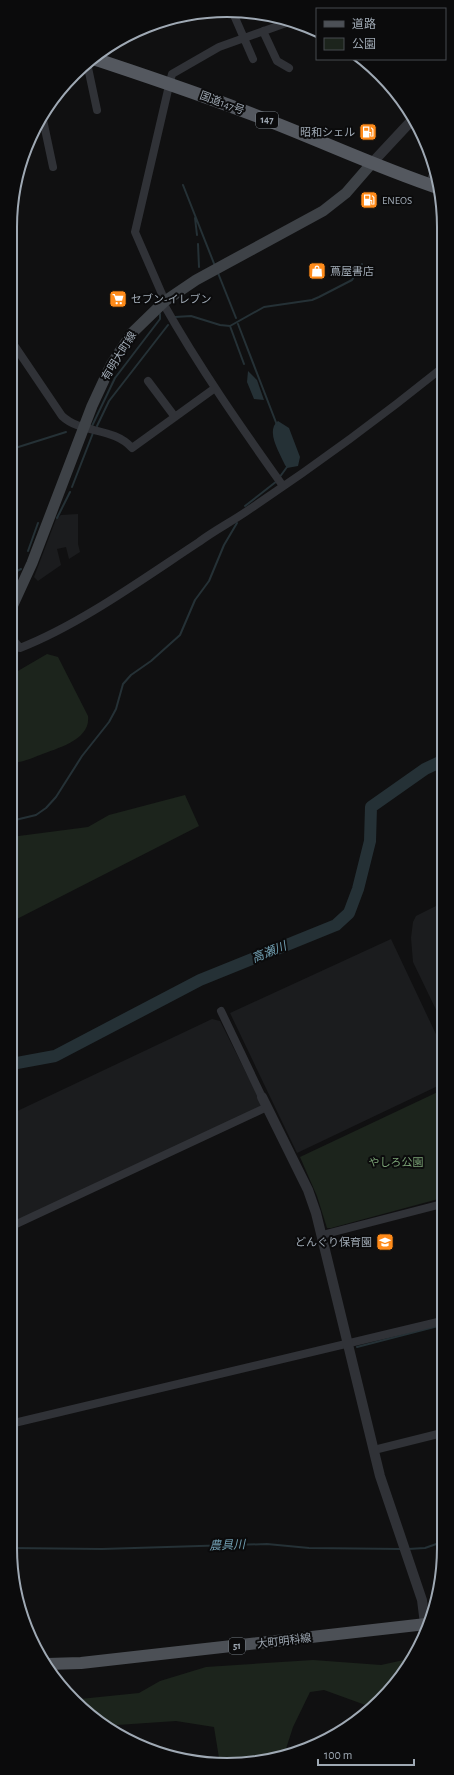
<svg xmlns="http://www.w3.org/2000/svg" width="454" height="1775" viewBox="0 0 454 1775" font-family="'Alegreya Sans','Noto Sans JP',sans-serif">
<rect width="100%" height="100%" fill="#101011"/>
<path fill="#1b1c1e" d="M 78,514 L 78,544 L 80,552 L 69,559 L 66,547 L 57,549 L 61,565 L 38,581 L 34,577 L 56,519 L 61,515 Z
M 442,903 L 442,1022 L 413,962 L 411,938 L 413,922 L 416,916 Z
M 391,939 L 442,1047 L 442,1084 L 297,1153 L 230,1013 Z
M 212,1019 L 220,1021 L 262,1104 L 260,1108 L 10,1226 L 11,1114 Z"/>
<path fill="#1c241c" d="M 47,654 L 58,657 L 88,716 C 91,740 57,748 40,755 C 32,758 22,763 13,762 L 11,761 L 11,675 Z
M 185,795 L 199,826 L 11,922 L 11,837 L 88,827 L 109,815 Z
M 442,1090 L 442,1198 L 331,1228 L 327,1228 L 317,1196 L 300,1157 Z
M 413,1658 L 371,1707 L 324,1690 L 310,1692 L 293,1727 L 284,1755 L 220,1764 L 214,1727 L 176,1721 L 117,1725 L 114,1730 L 71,1696 L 80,1699 L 139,1693 L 160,1681 L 206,1667 L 313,1660 L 381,1665 Z"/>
<path fill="#253136" d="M 248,371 L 257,380 L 264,400 L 254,399 L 247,382 Z
M 278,421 L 289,428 L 300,457 L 298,466 L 287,468 L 285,465 C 280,453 265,431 278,421 Z"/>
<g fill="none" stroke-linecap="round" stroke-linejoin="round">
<path stroke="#253136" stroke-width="2" d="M 183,185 L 215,266
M 195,218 L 197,235
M 198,244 L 199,267
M 218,273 L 236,318
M 175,317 L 191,316 L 220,325 L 230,326
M 238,324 L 277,425
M 244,364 L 230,326 L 264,307 L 312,300 L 319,297 L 352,280 L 362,264
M 92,426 L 115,378 L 160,319 L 160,314
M 97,426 L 109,401 L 168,325
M 12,449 L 66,432
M 279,478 L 287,467
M 72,487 L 93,433
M 245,506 L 277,481
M 57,518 L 70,492
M 28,551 L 38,523
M 11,574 L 21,569
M 11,821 L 36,815 L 46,808 L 56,797 L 82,756 L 109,722 L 116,709 L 123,684 L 131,675 L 151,661 L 180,635 L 195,600 L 209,581 L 224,545 L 237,523
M 357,1347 L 442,1325
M 10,1548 L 102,1549 L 267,1544 L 309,1548 L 402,1549
M 408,1549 L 425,1548 L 442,1542"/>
<path stroke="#253136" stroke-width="12" d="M 11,1066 L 17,1063 L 55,1056 L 200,980 L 336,925 L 349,913 L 358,889 L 370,841 L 371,807 L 425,769 L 442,761"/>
<path stroke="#303237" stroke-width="8" d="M 233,13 L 253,59
M 263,31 L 277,61 L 289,68
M 87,63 L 97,110
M 42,115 L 53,167
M 429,185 L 434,172
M 165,301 L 135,232 L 168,90 L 172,74 L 219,47 L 289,22
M 163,303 C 199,367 241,427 283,486
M 12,342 L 62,416 C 81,434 114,427 132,448 L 215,388
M 148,381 L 175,417
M 11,637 L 20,648 C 81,624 144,578 199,542 C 215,530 233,521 250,509 C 316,465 380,418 442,368
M 221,1011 L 262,1097
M 10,1227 L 267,1107
M 322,1235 L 442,1204
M 10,1424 L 442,1321
M 374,1450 L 442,1433"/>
<path stroke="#303237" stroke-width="10" d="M 372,163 L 413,119
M 262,1097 L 308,1190 L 316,1213 L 380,1476 L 422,1600 L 425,1624"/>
<path stroke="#3e4247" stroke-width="11" d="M 11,609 L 32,563 L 92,406 L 111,365 L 132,333 L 165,301 L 196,280 L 323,211 L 346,193 L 372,163"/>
<path stroke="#4c5056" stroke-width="12" d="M 47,1664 L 81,1663 L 426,1624"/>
<path stroke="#54585f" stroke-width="13" d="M 92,58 C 152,78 213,98 272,122 C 328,144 382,169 439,188"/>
</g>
<defs>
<symbol id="fuel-square" viewBox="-11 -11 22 22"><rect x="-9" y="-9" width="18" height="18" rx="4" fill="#ff8b1a" stroke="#0b0b0c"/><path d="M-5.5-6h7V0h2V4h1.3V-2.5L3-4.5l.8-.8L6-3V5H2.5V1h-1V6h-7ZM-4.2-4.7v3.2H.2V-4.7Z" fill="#fff"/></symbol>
<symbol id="shop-square" viewBox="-11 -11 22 22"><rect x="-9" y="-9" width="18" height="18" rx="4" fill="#ff8b1a" stroke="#0b0b0c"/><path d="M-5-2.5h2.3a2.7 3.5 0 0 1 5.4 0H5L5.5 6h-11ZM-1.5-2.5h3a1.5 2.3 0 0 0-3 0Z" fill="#fff"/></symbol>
<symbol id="supermarket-square" viewBox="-11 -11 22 22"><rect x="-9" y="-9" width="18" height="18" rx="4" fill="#ff8b1a" stroke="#0b0b0c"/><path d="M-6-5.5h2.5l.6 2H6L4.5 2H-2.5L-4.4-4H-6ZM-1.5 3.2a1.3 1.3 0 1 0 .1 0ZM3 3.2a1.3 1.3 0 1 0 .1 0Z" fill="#fff"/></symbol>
<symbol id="school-square" viewBox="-11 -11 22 22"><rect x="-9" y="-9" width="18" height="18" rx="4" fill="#ff8b1a" stroke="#0b0b0c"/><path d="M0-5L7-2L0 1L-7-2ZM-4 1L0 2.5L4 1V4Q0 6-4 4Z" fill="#fff"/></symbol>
</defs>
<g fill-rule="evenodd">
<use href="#fuel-square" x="358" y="122" width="20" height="20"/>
<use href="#fuel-square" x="359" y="190" width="20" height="20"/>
<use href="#shop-square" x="307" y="261" width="20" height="20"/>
<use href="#supermarket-square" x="108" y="289" width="20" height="20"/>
<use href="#school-square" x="375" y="1232" width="20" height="20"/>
</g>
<g text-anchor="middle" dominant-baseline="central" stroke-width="4" stroke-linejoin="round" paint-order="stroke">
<g fill="#0b0b0c" stroke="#737a82" stroke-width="1">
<rect x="256" y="112" width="22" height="16" rx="3"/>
<rect x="229" y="1638" width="16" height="16" rx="3"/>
</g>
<g font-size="10" font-weight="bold" fill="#9fa9b4">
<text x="267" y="120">147</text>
<text x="237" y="1646">51</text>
</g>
<g font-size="11" fill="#9fa9b4" stroke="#0b0b0c">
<text transform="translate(222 103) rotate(20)">国道147号</text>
<text transform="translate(119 356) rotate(-58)">有明大町線</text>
<text transform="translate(284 1641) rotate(-7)">大町明科線</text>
</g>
<g font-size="11" fill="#9fa9b4" stroke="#0b0b0c" text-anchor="start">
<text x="355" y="132" text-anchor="end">昭和シェル</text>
<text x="382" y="200">ENEOS</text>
<text x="330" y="271">蔦屋書店</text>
<text x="131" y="299">セブン-イレブン</text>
<text x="372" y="1242" text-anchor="end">どんぐり保育園</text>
</g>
<g font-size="11" fill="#79a174" stroke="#0b0b0c">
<text x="396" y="1162">やしろ公園</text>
</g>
<g font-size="12" font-style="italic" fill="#72a0b3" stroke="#0b0b0c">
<text transform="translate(269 952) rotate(-22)">高瀬川</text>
<text transform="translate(227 1545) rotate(-2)">農具川</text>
</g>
</g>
<path d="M0 0H454V1775H0ZM227 17H227A210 210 0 0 1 437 227V1548A210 210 0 0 1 227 1758H227A210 210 0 0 1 17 1548V227A210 210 0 0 1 227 17Z" fill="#0b0b0c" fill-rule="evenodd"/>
<path fill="none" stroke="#9fa9b4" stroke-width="2" d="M227 17H227A210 210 0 0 1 437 227V1548A210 210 0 0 1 227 1758H227A210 210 0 0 1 17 1548V227A210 210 0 0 1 227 17Z"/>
<rect x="316" y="8" width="130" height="52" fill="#0b0b0c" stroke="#464a4f"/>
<rect x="324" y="21" width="20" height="6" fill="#4c5056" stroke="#464a4f"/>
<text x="352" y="28" font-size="12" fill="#9fa9b4">道路</text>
<rect x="324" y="38" width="20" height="12" fill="#1c241c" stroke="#464a4f"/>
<text x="352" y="48" font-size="12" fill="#9fa9b4">公園</text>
<path d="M318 1759v6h96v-6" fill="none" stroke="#9fa9b4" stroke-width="2"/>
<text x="324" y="1759" font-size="12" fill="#9fa9b4" stroke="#0b0b0c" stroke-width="3" paint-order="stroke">100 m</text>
</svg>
